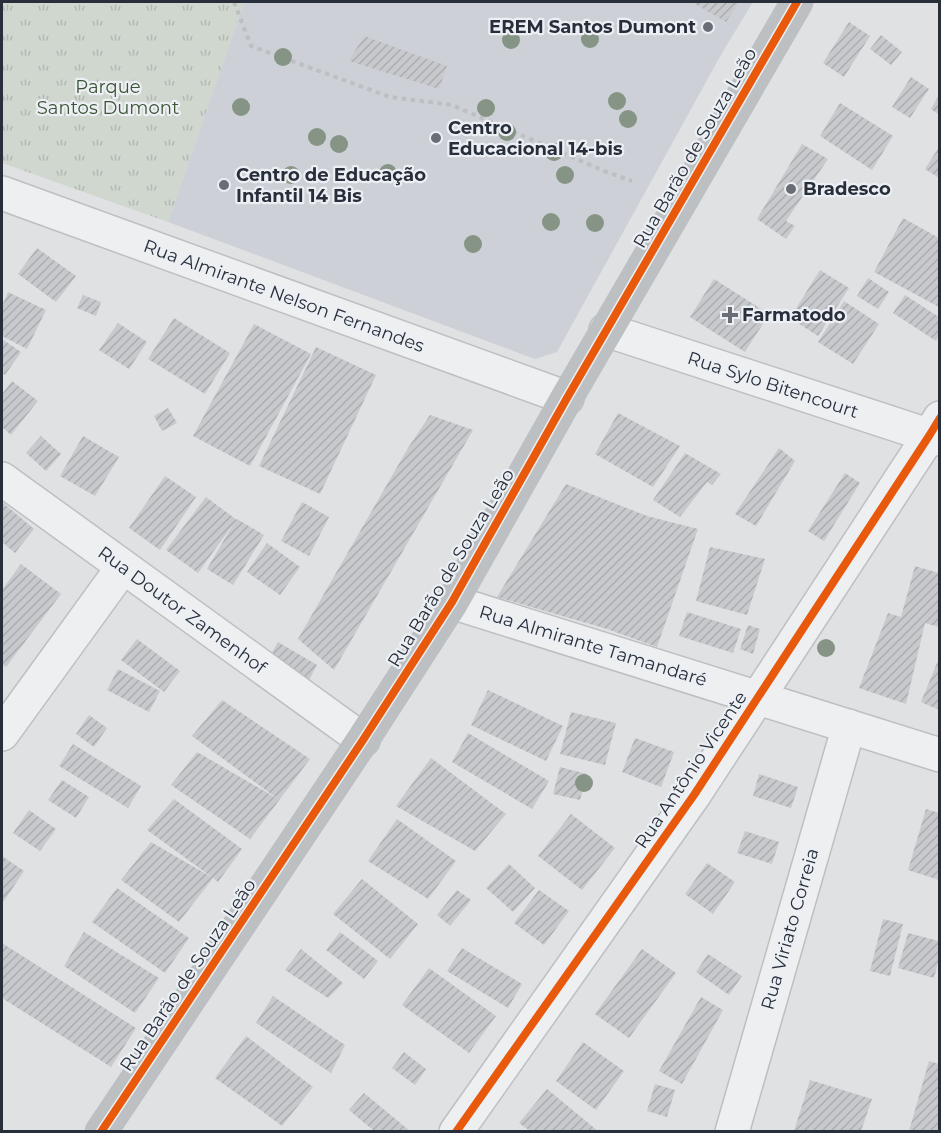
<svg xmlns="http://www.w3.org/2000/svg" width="941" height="1133" viewBox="0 0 941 1133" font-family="Montserrat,sans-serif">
<defs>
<pattern id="park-tufts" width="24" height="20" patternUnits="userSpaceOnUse" patternTransform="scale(1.5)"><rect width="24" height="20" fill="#d0d7cf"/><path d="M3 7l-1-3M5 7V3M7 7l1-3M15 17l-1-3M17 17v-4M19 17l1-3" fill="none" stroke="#b3b9b3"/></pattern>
<pattern id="building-hatch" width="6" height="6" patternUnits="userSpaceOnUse" patternTransform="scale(1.5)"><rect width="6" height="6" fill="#c7c9cc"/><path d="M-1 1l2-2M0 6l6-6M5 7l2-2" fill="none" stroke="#abadb0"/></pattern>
</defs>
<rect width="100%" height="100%" fill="#dfe1e3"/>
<path fill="#cdd0d6" d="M 244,2 L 753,2 L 722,53 L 557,352 L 535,359 L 168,222 Z"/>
<path fill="url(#park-tufts)" d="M 2,2 L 244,2 L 168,222 L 2,163 Z"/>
<path fill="url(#building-hatch)" d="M 696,2 L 739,2 L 726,22 L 695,4 Z
M 849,22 L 870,36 L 844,77 L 823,63 Z
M 881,35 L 902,52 L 891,65 L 870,49 Z
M 364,36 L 447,66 L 439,89 L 349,61 Z
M 911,77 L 929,89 L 910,118 L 892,107 Z
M 939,95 L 939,115 L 931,109 Z
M 840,103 L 893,136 L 872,170 L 820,136 Z
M 802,144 L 828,159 L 786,221 L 795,226 L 786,239 L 757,219 Z
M 939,147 L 939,178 L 925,169 Z
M 903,218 L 939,238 L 939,307 L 874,272 Z
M 37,248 L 76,276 L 56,302 L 18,274 Z
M 820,270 L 849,288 L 818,336 L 790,318 Z
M 868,278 L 889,292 L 878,309 L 857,296 Z
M 714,279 L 769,314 L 745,352 L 690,317 Z
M 8,292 L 46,310 L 27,349 L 2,336 L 2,306 Z
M 83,295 L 101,302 L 96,316 L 77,308 Z
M 905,295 L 939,317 L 939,336 L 936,341 L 893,313 Z
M 844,301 L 879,324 L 853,364 L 818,342 Z
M 174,318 L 230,353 L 205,394 L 148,359 Z
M 118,323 L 147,342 L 129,369 L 99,350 Z
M 254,324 L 311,354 L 250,466 L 193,436 Z
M 2,339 L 21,352 L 5,375 L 2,373 Z
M 316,347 L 376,375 L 320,494 L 259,466 Z
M 12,381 L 38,401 L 11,435 L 2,427 L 2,394 Z
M 168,408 L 177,423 L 162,431 L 154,416 Z
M 618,413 L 680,446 L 653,487 L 595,454 Z
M 430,415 L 473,430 L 334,670 L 298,639 L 408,448 Z
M 41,436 L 61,454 L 46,471 L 26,453 Z
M 83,436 L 119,457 L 95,496 L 60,476 Z
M 779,448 L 795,461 L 756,526 L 735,514 Z
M 685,453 L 721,474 L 712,485 L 707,482 L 680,517 L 653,500 Z
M 845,473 L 860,483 L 824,541 L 808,531 Z
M 165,476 L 196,497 L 160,550 L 129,528 Z
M 566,484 L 647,516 L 698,529 L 657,647 L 607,629 L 497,597 Z
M 206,497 L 237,520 L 237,519 L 264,535 L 233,585 L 207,569 L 234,523 L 198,573 L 166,550 Z
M 2,502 L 34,529 L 15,553 L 2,542 Z
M 302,502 L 329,517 L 309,556 L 281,541 Z
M 267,543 L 300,567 L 280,595 L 247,572 Z
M 710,547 L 765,559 L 747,615 L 696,601 Z
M 21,564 L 61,594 L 6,667 L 2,664 L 2,590 Z
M 915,566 L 939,573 L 939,627 L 925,623 L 906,704 L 859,688 L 888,613 L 901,617 Z
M 687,612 L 741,629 L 733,653 L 679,636 Z
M 748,625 L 760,629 L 753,654 L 740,649 Z
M 137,639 L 180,671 L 164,692 L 121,660 Z
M 278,642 L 317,665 L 307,684 L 267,661 Z
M 939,658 L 939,710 L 921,702 Z
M 118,669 L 160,691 L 149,712 L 107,690 Z
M 488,690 L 563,726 L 546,761 L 471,725 Z
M 222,700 L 310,759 L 250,839 L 171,785 L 197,752 L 278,799 L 192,736 Z
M 571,712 L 616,723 L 605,765 L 560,754 Z
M 89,715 L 107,728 L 94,747 L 76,734 Z
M 468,733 L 549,781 L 532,809 L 452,762 Z
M 635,738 L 674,752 L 661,787 L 622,772 Z
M 73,744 L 141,786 L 128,808 L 59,766 Z
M 431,758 L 506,814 L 475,851 L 396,806 Z
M 560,767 L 587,774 L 580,800 L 553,794 Z
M 759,774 L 798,787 L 791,808 L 753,796 Z
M 62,780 L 89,797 L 76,818 L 48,800 Z
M 174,799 L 242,849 L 218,882 L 213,878 L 179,922 L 121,880 L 151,842 L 213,878 L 147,830 Z
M 926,809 L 939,813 L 939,880 L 908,870 Z
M 29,810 L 56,829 L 40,851 L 13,833 Z
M 571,814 L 615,848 L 582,890 L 538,856 Z
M 397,819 L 456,861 L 428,899 L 368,861 Z
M 745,831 L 779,842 L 772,864 L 737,853 Z
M 2,856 L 24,871 L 2,904 Z
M 707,863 L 735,882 L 713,914 L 685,894 Z
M 509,864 L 535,888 L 513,912 L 486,888 Z
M 362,879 L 418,924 L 390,959 L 333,914 Z
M 117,888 L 189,938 L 165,973 L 92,922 Z
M 457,890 L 471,900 L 450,926 L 437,915 Z
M 539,890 L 569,911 L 544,945 L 514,923 Z
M 883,919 L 903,924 L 890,976 L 870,971 Z
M 84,932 L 159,978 L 135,1013 L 64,966 Z
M 340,932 L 378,961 L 364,979 L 326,950 Z
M 908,933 L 939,941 L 939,959 L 934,978 L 898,968 Z
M 2,943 L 136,1028 L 111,1067 L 2,998 Z
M 462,948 L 522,984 L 508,1008 L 447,971 Z
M 301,949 L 343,983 L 328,998 L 285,970 Z
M 642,949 L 676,973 L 629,1038 L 595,1014 Z
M 708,954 L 742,976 L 729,995 L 696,972 Z
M 429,968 L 496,1016 L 469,1053 L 402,1005 Z
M 273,996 L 345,1045 L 331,1073 L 256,1023 Z
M 701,997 L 723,1010 L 682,1084 L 659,1071 Z
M 246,1036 L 313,1087 L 282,1126 L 259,1109 L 215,1078 Z
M 583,1042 L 624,1071 L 596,1110 L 556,1081 Z
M 404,1052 L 426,1069 L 415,1085 L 392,1068 Z
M 929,1061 L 939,1064 L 939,1131 L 909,1131 Z
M 810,1080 L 872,1099 L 861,1131 L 794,1131 Z
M 655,1084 L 675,1090 L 667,1117 L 647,1111 Z
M 547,1089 L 598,1131 L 530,1131 L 519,1123 Z
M 364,1093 L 410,1131 L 374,1131 L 349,1110 Z"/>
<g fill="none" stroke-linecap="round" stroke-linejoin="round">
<defs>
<path id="minor" d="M 2,193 L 567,398
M 606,330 L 940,439
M 2,479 L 363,740
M 452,602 L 940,755
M 2,734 L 123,567
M 456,1132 L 694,795 L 929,436 L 940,418
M 732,1132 L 849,726"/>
</defs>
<use href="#minor" stroke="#bdbfc1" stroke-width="36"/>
<path stroke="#bdbfc2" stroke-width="4" stroke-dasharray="4.5 4.5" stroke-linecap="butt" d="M 234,2 L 251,46 L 390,97 L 452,105 L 604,171 L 632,181"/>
<use href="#minor" stroke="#eeeff0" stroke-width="33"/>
<path stroke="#bdc0c3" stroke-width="33" d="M 101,1132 L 363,740 L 452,602 L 567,398 L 797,2"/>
<defs>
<path id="cycleway" d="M 101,1132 L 363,740 L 452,602 L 567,398 L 797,2
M 456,1132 L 694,795 L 929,436 L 940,418"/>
</defs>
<use href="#cycleway" stroke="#eceff3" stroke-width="11"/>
<use href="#cycleway" stroke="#e8590c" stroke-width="8"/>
</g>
<g fill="#859484">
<circle cx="590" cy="39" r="9"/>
<circle cx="511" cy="40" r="9"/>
<circle cx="283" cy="57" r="9"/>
<circle cx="617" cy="101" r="9"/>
<circle cx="241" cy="107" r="9"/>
<circle cx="486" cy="108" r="9"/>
<circle cx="628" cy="119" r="9"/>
<circle cx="507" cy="132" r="9"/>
<circle cx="317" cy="137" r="9"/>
<circle cx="339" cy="144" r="9"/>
<circle cx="554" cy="152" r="9"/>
<circle cx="388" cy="173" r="9"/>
<circle cx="291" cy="175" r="9"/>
<circle cx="565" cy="175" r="9"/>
<circle cx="551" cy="222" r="9"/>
<circle cx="595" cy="223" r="9"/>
<circle cx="473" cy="244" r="9"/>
<circle cx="826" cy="648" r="9"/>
<circle cx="584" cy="783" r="9"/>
</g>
<g fill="#686d76" stroke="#eceff3" stroke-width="2">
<circle cx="708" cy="27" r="6"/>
<circle cx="436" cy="138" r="6"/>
<circle cx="224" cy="185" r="6"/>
<circle cx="791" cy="189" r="6"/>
<path d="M727 306h6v6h6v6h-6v6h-6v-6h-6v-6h6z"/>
</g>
<g text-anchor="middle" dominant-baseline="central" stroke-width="4.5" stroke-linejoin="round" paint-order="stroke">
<g font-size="18" font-weight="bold" fill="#282f3b" stroke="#eceff3" text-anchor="start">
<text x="696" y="27" text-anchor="end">EREM Santos Dumont</text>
<text x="448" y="128">Centro<tspan x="448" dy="21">Educacional 14-bis</tspan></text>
<text x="236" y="175">Centro de Educação<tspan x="236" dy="21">Infantil 14 Bis</tspan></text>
<text x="803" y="189">Bradesco</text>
<text x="742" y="315">Farmatodo</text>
</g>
<g font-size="18" fill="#3c5536" stroke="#eceff3">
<text x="108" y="87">Parque<tspan x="108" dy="21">Santos Dumont</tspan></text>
</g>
<g font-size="18" fill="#282f3b" stroke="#eceff3">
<text transform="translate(695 148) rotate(-60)">Rua Barão de Souza Leão</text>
<text transform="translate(284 296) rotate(20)">Rua Almirante Nelson Fernandes</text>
<text transform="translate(773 385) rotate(18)">Rua Sylo Bitencourt</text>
<text transform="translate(451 568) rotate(-59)">Rua Barão de Souza Leão</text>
<text transform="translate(182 610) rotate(36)">Rua Doutor Zamenhof</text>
<text transform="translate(593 646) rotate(17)">Rua Almirante Tamandaré</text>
<text transform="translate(691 770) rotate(-56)">Rua Antônio Vicente</text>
<text transform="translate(790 929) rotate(-74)">Rua Viriato Correia</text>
<text transform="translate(188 975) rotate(-56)">Rua Barão de Souza Leão</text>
</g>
</g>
<rect width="941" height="1133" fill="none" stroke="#282f3b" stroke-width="6"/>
</svg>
